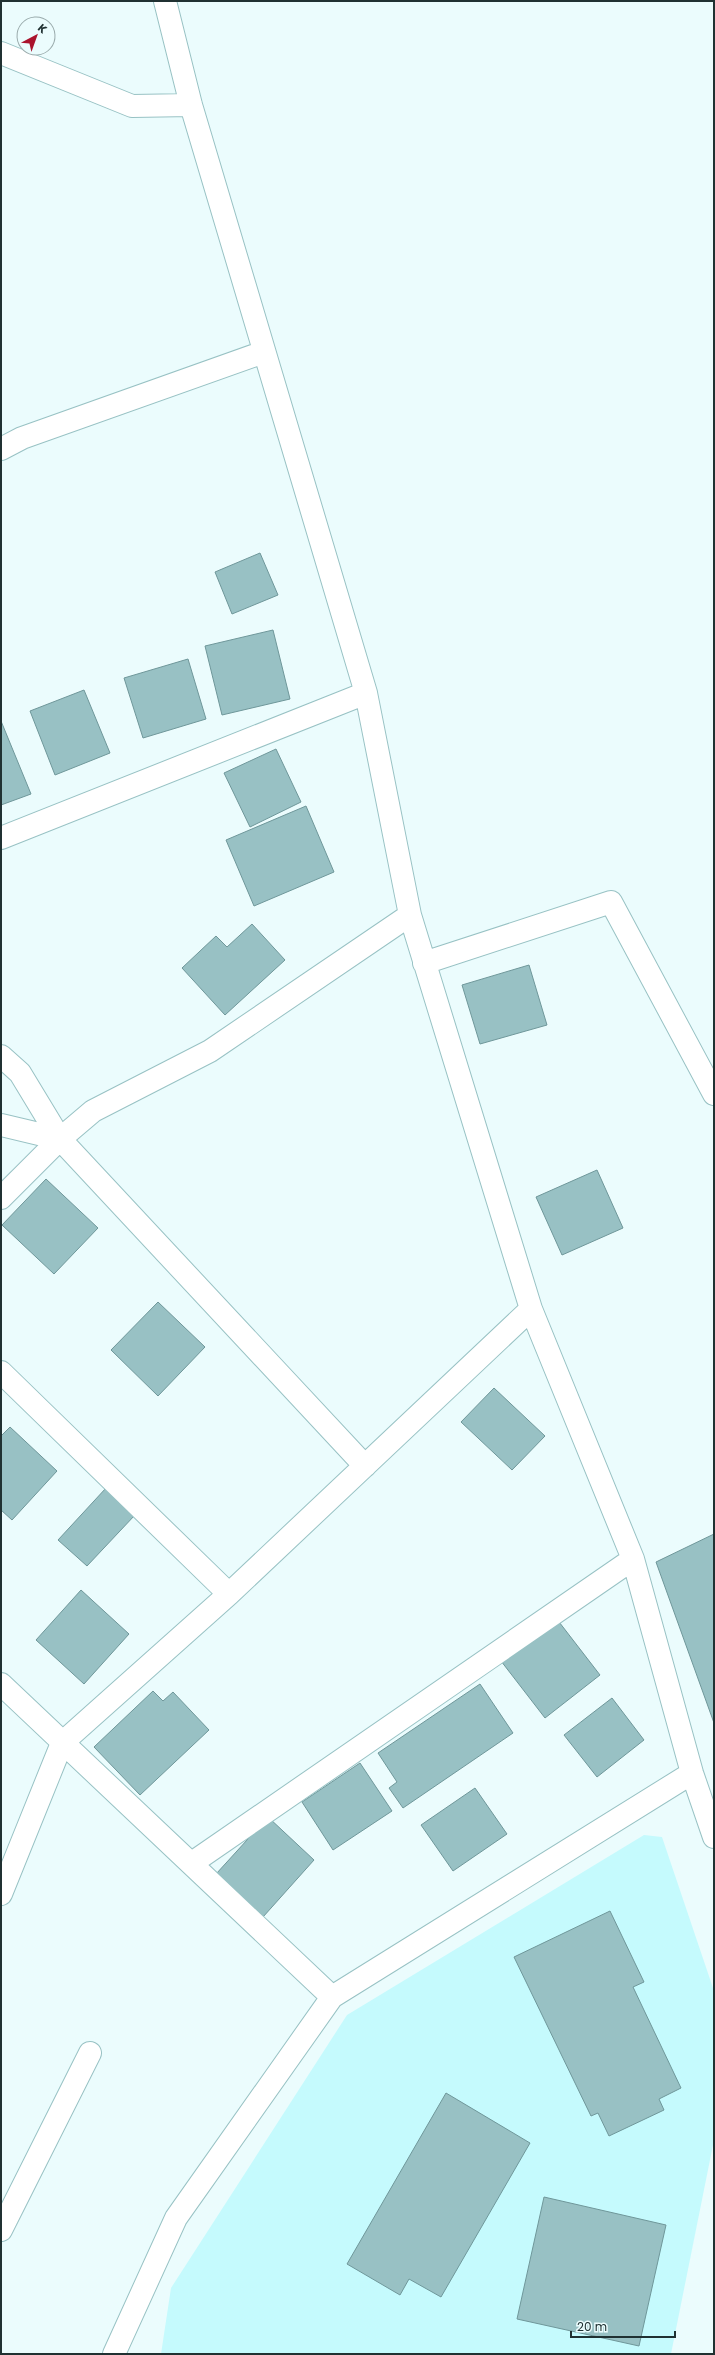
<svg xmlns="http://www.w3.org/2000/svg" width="715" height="2355" viewBox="0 0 715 2355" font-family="Poppins,sans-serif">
<rect width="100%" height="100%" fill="#ebfcfd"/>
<path fill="#c5fafd" d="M 644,1835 L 662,1837 L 714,1991 L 714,2140 L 671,2354 L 161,2354 L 171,2288 L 347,2015 Z"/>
<path fill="#98c1c4" stroke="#6f979a" d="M 260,553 L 278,595 L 232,614 L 215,572 Z
M 273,630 L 290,699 L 222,715 L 205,646 Z
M 188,659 L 206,719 L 143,738 L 124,678 Z
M 84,690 L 110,753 L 55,775 L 30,711 Z
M 1,721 L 31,794 L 1,805 Z
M 276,749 L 301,802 L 250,827 L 224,773 Z
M 306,806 L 334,872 L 254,906 L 226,840 Z
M 252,924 L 285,960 L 225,1015 L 182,968 L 216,936 L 227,947 Z
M 529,965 L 547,1025 L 480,1044 L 462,985 Z
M 597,1170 L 623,1228 L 562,1255 L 536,1197 Z
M 46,1179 L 98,1228 L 54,1274 L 2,1225 Z
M 158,1302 L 205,1347 L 158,1396 L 111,1350 Z
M 494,1388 L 545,1436 L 512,1470 L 461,1422 Z
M 10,1427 L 57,1471 L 12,1520 L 1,1510 L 1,1436 Z
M 106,1488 L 135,1515 L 87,1566 L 58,1540 Z
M 714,1534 L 714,1723 L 656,1562 Z
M 81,1590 L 129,1634 L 84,1684 L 36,1640 Z
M 556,1618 L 600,1675 L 545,1718 L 501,1661 Z
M 480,1684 L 513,1733 L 403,1808 L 389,1788 L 397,1782 L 378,1753 Z
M 153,1691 L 163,1701 L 173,1692 L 209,1730 L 140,1795 L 94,1747 Z
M 612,1698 L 644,1740 L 597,1777 L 564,1735 Z
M 360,1763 L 392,1811 L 333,1850 L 302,1802 Z
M 475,1788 L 507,1834 L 453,1871 L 421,1825 Z
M 268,1817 L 314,1860 L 263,1917 L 216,1874 Z
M 610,1911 L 644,1982 L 633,1987 L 681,2088 L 659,2099 L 664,2110 L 609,2136 L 598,2113 L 591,2116 L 514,1957 Z
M 446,2093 L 530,2143 L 441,2297 L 409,2279 L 400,2295 L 347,2264 Z
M 544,2197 L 666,2225 L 639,2346 L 517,2319 Z"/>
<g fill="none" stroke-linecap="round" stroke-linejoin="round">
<defs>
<path id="minor" d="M 165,1 L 191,105 L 366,693 L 410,915 L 531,1309 L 633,1559 L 692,1773 L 714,1837
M 1,53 L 132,106 L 191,105
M 1,449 L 22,438 L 264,352
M 1,838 L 366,693
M 424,963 L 611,902 L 714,1094
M 60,1139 L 365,1466
M 1,1198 L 60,1139 L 93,1111 L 210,1051 L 410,915
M 1,1372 L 229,1594
M 1,1684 L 332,1997
M 192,1863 L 633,1559
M 1,1894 L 62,1743 L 229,1594 L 531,1309
M 1,2230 L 90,2053
M 114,2354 L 176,2218 L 332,1997 L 692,1773"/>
<path id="tertiary" d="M 1,1056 L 20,1073 L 60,1139 L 1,1125"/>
</defs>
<use href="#minor" stroke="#98c2c4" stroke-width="24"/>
<use href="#tertiary" stroke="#98c2c4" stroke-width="24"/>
<use href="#minor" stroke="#fff" stroke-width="22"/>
<use href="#tertiary" stroke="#fff" stroke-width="22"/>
</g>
<rect width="715" height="2355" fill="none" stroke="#203132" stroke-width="4"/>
<g transform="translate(36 36) rotate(41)"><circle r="19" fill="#ebfcfd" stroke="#9aabac"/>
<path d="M0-3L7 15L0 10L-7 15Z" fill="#aa132d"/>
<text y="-6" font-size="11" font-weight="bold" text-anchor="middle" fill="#203132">K</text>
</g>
<path d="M571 2331v6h104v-6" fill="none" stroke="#203132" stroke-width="2"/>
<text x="577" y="2331" font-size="12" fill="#203132" stroke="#ebfcfd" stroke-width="3" paint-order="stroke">20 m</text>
</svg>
